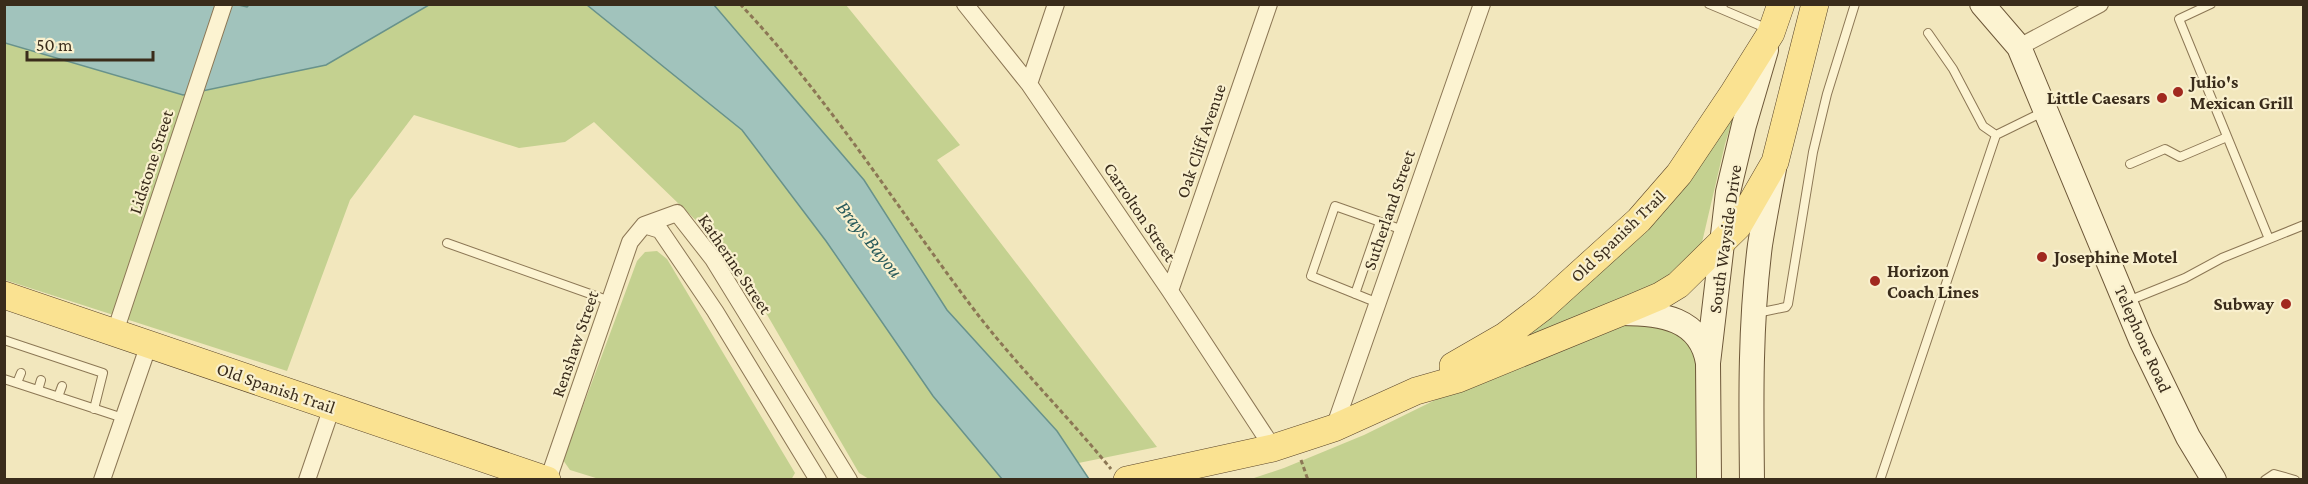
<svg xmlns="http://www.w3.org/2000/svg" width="2308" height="484" viewBox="0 0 2308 484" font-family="'Crimson Pro',serif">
<rect width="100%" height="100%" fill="#f2e7bd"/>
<path fill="#c4d190" d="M 5,5 L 846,5 L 960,145 L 937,160 L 1157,447 L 1000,479 L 869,479 L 859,473 L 751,287 L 709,233 L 594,122 L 565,142 L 519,148 L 414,115 L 350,200 L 287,371 L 5,280 Z
M 1738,102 L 1725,144 L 1700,251 L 1677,273 L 1632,296 L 1533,334 L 1529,327 Z
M 657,251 L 667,259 L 795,473 L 791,480 L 599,479 L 570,470 L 563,460 L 637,261 L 645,252 Z
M 1629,318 L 1684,334 L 1698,361 L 1699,479 L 1248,480 L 1284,468 L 1364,435 L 1484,376 Z"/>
<path fill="#a1c3bc" stroke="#68928b" stroke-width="1.5" d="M 234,4 L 247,7 L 250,4 L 429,5 L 326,65 L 183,95 L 5,43 L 4,5 Z
M 587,5 L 714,5 L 864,180 L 947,310 L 1057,431 L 1089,479 L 1002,479 L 933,396 L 826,241 L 742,130 Z"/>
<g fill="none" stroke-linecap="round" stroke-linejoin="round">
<defs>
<path id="lane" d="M 1709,4 L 1721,9 L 1723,5
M 2211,4 L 2179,19 L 2269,239
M 1721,9 L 1768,29
M 1928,33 L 1953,69 L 1983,126 L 1996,135
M 2130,164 L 2165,149 L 2180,157 L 2227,137
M 447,243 L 610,301
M 1355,294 L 1380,222
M 2128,301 L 2185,278 L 2222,258 L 2304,225
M 1378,303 L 1311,276 L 1335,206 L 1403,230
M 1757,313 L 1786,307 L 1788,304 L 1813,152 L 1827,94 L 1855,4
M 4,340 L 103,373 L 94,409
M 4,379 L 123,418
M 17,383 L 21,373
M 38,390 L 41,380
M 58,397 L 62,386
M 1880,480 L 1996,135 L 2043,112
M 2265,480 L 2274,474 L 2295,480"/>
<path id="street" d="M 965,4 L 1029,84 L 1170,291 L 1273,448
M 2019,47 L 2100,4
M 1029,84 L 1056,4
M 644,225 L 677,213 L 713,259 L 849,480
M 644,225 L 660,230 L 715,311 L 818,480
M 1170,291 L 1269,4
M 115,332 L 224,4
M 1334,428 L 1482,4
M 102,480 L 149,344
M 307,480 L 332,407
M 548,480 L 630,242 L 644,225"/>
<path id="secondary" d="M 1982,4 L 2019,47 L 2141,340 L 2188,437 L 2214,480
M 1622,313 C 1660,313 1701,318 1708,363
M 1709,480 L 1708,363 L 1728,192 L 1744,125 L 1766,50
M 1752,480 C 1751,401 1750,323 1760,245 C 1764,220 1769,194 1774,169"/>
<path id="primary" d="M 4,295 L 547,480
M 1453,366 L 1505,336 L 1543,307 L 1639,220 L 1679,174 L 1734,92 L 1771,33 L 1781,4
M 1127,480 L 1273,448 L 1334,428 L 1416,391 L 1458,379 L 1634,307 L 1660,296 L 1678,285 L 1738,226 L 1775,162 L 1815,4"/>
</defs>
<use href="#lane" stroke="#8c7755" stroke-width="10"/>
<use href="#street" stroke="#8c7755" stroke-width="18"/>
<use href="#secondary" stroke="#6d5738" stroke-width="26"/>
<use href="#primary" stroke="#59442a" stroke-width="28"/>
<path stroke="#8c7755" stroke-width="3" stroke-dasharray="4.5 3" stroke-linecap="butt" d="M 740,4 C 829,98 897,208 975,311 C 1017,366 1067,415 1111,469
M 1301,460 L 1308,480"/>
<use href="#lane" stroke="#fcf3d1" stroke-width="8"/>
<use href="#street" stroke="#fcf3d1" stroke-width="16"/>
<use href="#secondary" stroke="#fcf3d1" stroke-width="24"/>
<use href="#primary" stroke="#fae291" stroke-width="27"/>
</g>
<g fill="#a1291f" stroke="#f9f0ce" stroke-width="2">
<circle cx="2178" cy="92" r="6"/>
<circle cx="2162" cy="98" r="6"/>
<circle cx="2042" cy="257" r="6"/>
<circle cx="1875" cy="281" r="6"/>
<circle cx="2286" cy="304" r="6"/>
</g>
<g text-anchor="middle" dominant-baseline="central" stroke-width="4.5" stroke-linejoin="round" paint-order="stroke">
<g font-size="18" font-weight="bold" fill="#3a2c1b" stroke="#f9f0ce" text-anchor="start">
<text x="2190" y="82">Julio's<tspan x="2190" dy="21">Mexican Grill</tspan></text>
<text x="2150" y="98" text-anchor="end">Little Caesars</text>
<text x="2054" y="257">Josephine Motel</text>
<text x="1887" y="271">Horizon<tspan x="1887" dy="21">Coach Lines</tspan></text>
<text x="2274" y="304" text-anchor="end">Subway</text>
</g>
<g font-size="18" fill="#3a2c1b" stroke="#f9f0ce">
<text transform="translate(1201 141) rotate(-71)">Oak Cliff Avenue</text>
<text transform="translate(151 162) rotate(-72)">Lidstone Street</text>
<text transform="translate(1389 210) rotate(-71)">Sutherland Street</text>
<text transform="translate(1140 212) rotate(56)">Carrolton Street</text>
<text transform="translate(1618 236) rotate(-44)">Old Spanish Trail</text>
<text transform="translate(1725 239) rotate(-82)">South Wayside Drive</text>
<text transform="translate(735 264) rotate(56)">Katherine Street</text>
<text transform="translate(2143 339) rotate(66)">Telephone Road</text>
<text transform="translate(575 344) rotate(-71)">Renshaw Street</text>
<text transform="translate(276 388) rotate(19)">Old Spanish Trail</text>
</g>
<g font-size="20" font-style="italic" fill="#285a5b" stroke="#f9f0ce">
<text transform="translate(870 239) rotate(51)">Brays Bayou</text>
</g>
</g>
<rect width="2308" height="484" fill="none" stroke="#3a2c1b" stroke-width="12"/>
<path d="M27 51v9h126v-9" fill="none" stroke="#3a2c1b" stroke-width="3"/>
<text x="36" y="51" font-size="18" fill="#3a2c1b" stroke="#f9f0ce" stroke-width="4.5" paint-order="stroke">50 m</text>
</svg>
